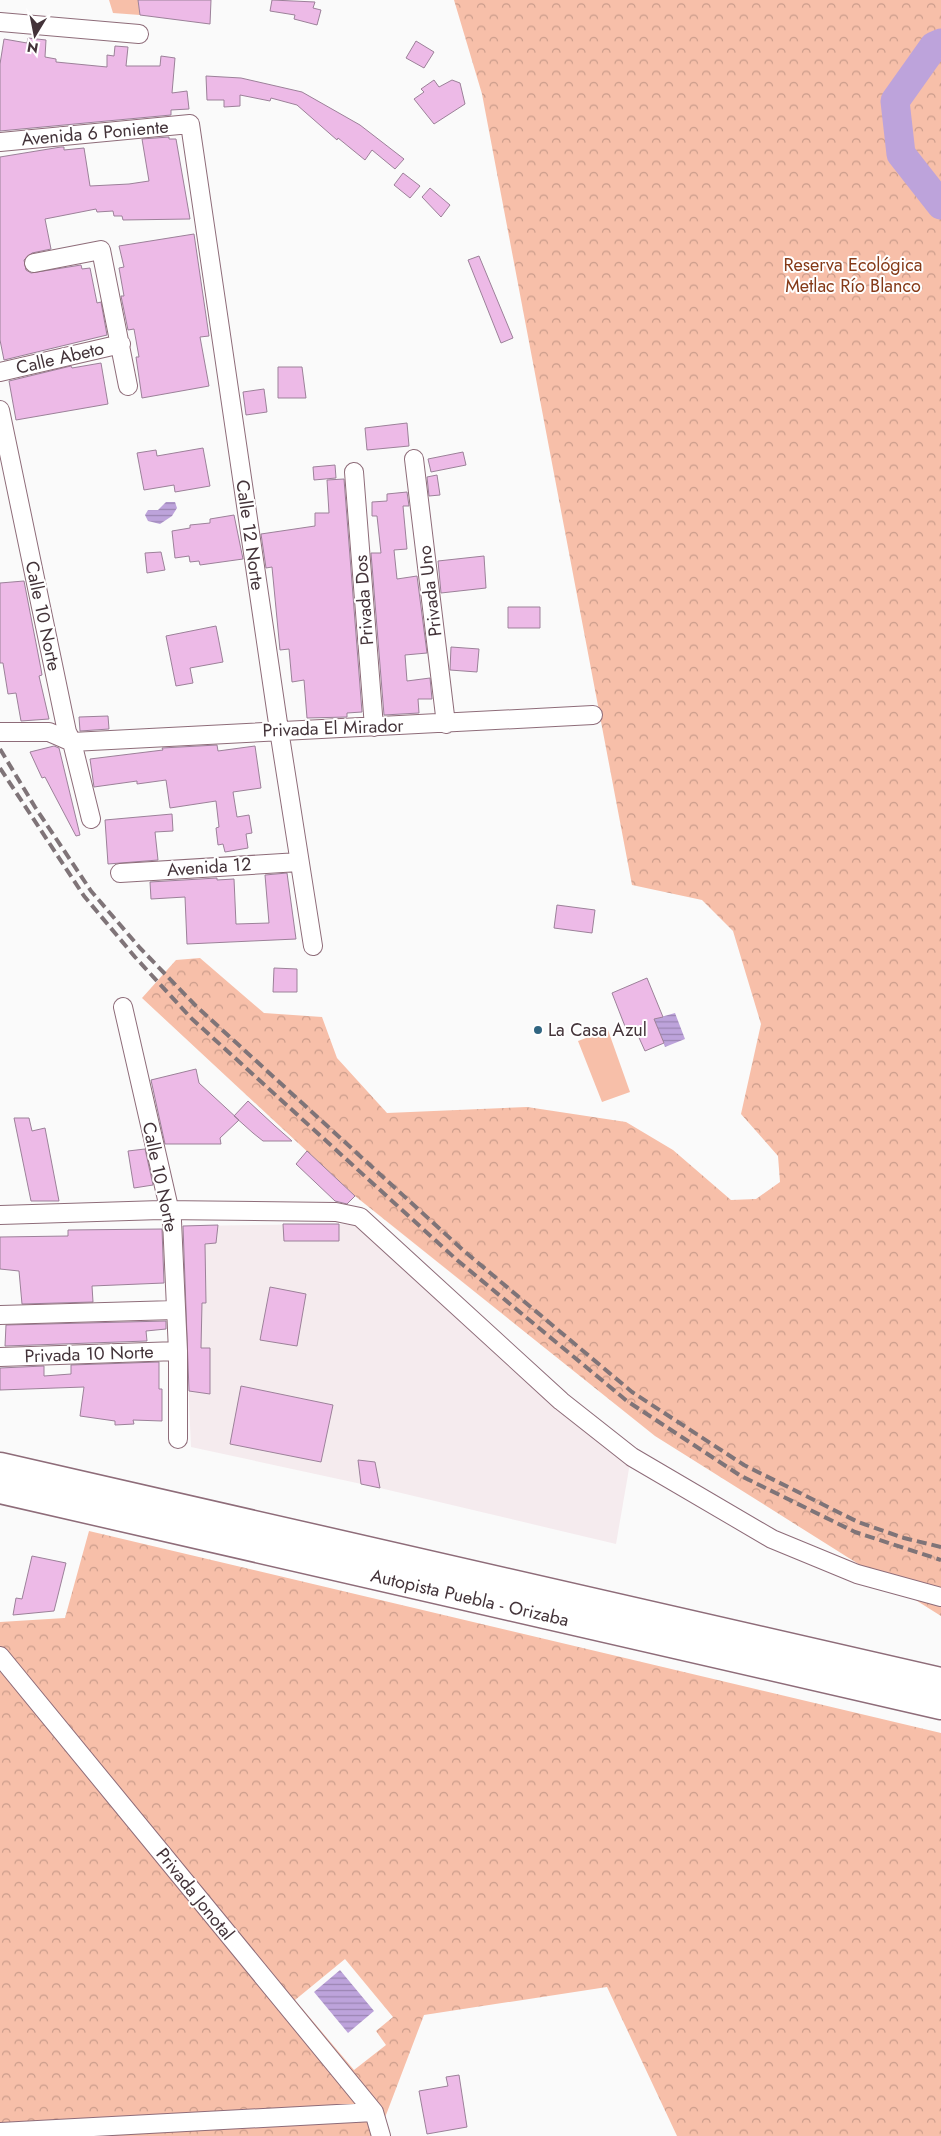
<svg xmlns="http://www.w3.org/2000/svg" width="941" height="2136" viewBox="0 0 941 2136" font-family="Jost,sans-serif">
<defs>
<pattern id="forest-crowns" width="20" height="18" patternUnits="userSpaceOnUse" patternTransform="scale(1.25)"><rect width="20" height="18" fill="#f7bfa9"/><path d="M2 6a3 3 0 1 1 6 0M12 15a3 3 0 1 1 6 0" fill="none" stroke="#ca9c8b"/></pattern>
<pattern id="water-rules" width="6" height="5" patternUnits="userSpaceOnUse" patternTransform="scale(1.25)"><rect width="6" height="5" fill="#bda3db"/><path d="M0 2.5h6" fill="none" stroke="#9b85b3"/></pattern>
</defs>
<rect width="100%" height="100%" fill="#fafafa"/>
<path fill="#f5ebee" d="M 339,1224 L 362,1225 L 630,1463 L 616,1544 L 380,1488 L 191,1447 L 185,1312 L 183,1226 Z"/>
<path fill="url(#forest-crowns)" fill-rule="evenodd" d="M 454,0 L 941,0 L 941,1616 L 655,1436 L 355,1196 L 142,998 L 176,960 L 200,958 L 264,1013 L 322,1017 L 337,1058 L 387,1113 L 527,1107 L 626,1122 L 673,1150 L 731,1200 L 756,1199 L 780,1182 L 778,1156 L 741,1114 L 761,1024 L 733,931 L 702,900 L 632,885 L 482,94 Z
M 89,1531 L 941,1733 L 941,2136 L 677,2136 L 607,1987 L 424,2015 L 378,2136 L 0,2136 L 0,1622 L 65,1618 ZM 345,1959 L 393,2017 L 376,2031 L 386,2045 L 354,2070 L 295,2000 Z"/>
<path fill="#f7bfa9" d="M 109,0 L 138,0 L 140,15 L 113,13 Z
M 608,1030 L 630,1092 L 602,1102 L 578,1041 Z"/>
<path fill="url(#water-rules)" d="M 166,502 L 175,502 L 177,508 L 172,516 L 160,524 L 148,521 L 145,515 L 148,510 L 158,510 Z
M 675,1013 L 685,1039 L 665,1047 L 654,1019 Z
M 340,1970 L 374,2011 L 348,2033 L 314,1992 Z"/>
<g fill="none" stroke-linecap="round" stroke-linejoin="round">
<path stroke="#bda3db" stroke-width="29" d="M 941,43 L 934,46 L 895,101 L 901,154 L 941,205"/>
</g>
<path fill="#edbae7" stroke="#9c8199" d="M 138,0 L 211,0 L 210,24 L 140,15 Z
M 272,0 L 315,2 L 313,8 L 321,10 L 317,25 L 294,19 L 295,15 L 270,11 Z
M 28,38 L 46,40 L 45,57 L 56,59 L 56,62 L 107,67 L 107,55 L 114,56 L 115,46 L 128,47 L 126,66 L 160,66 L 161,56 L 175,58 L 172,93 L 187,91 L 189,109 L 171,110 L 171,115 L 0,131 L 0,64 L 4,39 L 27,43 Z
M 416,41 L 434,52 L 424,68 L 406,58 Z
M 206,76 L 241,78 L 302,92 L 360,125 L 404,159 L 395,169 L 372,150 L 365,160 L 338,138 L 337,140 L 297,105 L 271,98 L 270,101 L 240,95 L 240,106 L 224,107 L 224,100 L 207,100 Z
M 434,80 L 439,87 L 452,80 L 460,83 L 465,104 L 434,124 L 414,99 L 424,92 L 421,89 Z
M 169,137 L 169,139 L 176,139 L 190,219 L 123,220 L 122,216 L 114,216 L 113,211 L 97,212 L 96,209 L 45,219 L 51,249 L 32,253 L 24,260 L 26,270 L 31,273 L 81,265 L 82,269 L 90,268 L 97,303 L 101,302 L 107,335 L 4,360 L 0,340 L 0,157 L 61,147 L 64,147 L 64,150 L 84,148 L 90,186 L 129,184 L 149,181 L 142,139 Z
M 403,173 L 420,186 L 410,198 L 394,185 Z
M 430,188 L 450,205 L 441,217 L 422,197 Z
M 194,234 L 209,336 L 200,337 L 209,386 L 142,398 L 136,357 L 139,357 L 134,329 L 128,330 L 121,296 L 124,296 L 119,268 L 124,267 L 119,246 Z
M 479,256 L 513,338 L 501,343 L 468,260 Z
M 101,363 L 108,404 L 16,420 L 9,381 L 71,366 L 72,368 Z
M 278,367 L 302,367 L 306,398 L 278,398 Z
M 264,389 L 267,412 L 246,415 L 243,392 Z
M 407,423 L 409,446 L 367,450 L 365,428 Z
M 203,448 L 210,486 L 175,492 L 174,485 L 144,490 L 137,453 L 156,450 L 157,456 Z
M 463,452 L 466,465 L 431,472 L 428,459 Z
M 335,465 L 336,478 L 314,480 L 313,467 Z
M 437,475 L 440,495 L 429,496 L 427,477 Z
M 344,479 L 362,712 L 347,713 L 347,717 L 307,718 L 304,680 L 292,682 L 289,649 L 280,650 L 272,567 L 266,568 L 261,534 L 315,526 L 315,513 L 329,513 L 327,480 Z
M 407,492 L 409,506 L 403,506 L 407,549 L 394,550 L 397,579 L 417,576 L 427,653 L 405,655 L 407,681 L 430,678 L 432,699 L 418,699 L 419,713 L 384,715 L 371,553 L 381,553 L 377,516 L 372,516 L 372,502 L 387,501 L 387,494 Z
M 234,515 L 243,559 L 200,565 L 199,561 L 190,562 L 189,556 L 175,558 L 172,531 L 190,528 L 190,525 L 210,523 L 210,519 Z
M 161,552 L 165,570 L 147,573 L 145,553 Z
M 484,556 L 486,588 L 441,593 L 438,561 Z
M 24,581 L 41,669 L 42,675 L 39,676 L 49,719 L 21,721 L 16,693 L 8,694 L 3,663 L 0,663 L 0,583 Z
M 508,607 L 540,607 L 540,628 L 508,628 Z
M 216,626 L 223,662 L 190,668 L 193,683 L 176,686 L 166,636 Z
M 451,647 L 479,649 L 477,672 L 450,670 Z
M 108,716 L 109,729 L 80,731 L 79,717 Z
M 217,745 L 218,751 L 255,746 L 261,788 L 233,792 L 237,817 L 249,815 L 252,833 L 246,834 L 248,848 L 225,852 L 223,844 L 218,845 L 216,828 L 219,827 L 216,801 L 170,808 L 166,780 L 137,784 L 137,781 L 94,787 L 90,759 L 163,750 L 162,748 Z
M 54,746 L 59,748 L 80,835 L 76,836 L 45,777 L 42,778 L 30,752 Z
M 172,814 L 173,831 L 155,832 L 158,860 L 108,864 L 105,820 Z
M 287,873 L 296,939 L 187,944 L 185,897 L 151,899 L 150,882 L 217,878 L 217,880 L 234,879 L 236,924 L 269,923 L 265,875 Z
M 557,905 L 595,910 L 592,933 L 554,928 Z
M 274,968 L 297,969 L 297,992 L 273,992 Z
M 647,978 L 663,1017 L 654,1019 L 664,1043 L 645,1051 L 636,1031 L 628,1034 L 612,993 Z
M 196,1069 L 199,1083 L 239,1120 L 220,1138 L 221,1144 L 165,1144 L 151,1080 Z
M 248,1101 L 275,1126 L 292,1141 L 263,1141 L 253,1133 L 234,1116 Z
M 14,1118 L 29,1118 L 32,1131 L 45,1128 L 59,1201 L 31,1201 Z
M 145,1149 L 153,1185 L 134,1188 L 128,1151 Z
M 307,1151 L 355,1196 L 347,1204 L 335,1201 L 296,1164 Z
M 283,1224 L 339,1224 L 339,1241 L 284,1241 Z
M 218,1225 L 216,1243 L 205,1244 L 206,1303 L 202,1303 L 201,1348 L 210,1348 L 210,1394 L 189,1391 L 183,1226 Z
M 162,1229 L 164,1283 L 92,1286 L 93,1302 L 22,1304 L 19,1271 L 0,1269 L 0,1237 L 68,1236 L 68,1230 Z
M 270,1287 L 306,1294 L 297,1346 L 260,1340 Z
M 166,1321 L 166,1329 L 146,1331 L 147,1341 L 5,1346 L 6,1325 Z
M 159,1362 L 159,1389 L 162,1389 L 162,1421 L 133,1420 L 134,1424 L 115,1425 L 115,1421 L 80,1416 L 84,1387 L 0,1390 L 0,1368 L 44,1366 L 44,1376 L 71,1374 L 71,1365 Z
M 241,1386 L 333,1405 L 321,1462 L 230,1444 Z
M 358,1460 L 375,1462 L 380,1488 L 361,1484 Z
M 32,1556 L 66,1563 L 54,1611 L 13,1615 L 16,1598 L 22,1599 Z
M 459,2075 L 467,2127 L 427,2134 L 419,2091 L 448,2086 L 446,2077 Z"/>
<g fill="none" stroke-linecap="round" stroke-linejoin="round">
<defs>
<path id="minor" d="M 0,22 L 139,34
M 0,142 L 190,124 L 279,730 L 313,946
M 34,263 L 101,250 L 128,386
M 0,372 L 121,344
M 0,410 L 67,732 L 72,742 L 91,819
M 414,459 L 446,724
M 354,472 L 374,727
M 0,732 L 49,732 L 72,742 L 593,715
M 120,873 L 299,862
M 123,1007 L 172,1221 L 178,1351 L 178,1439
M 0,1215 L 161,1210 L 336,1212 L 360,1217 L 561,1401 L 632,1457 L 772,1539 L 857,1574 L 941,1597
M 0,1315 L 175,1310
M 0,1357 L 178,1351
M 0,1656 L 374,2112 L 381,2136
M 0,2132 L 374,2112"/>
<g id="highway">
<path d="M 0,1466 L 941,1681"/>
<path id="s1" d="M 0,1490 L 941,1706"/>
</g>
</defs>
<use href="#minor" stroke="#8e6c79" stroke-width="20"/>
<use href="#highway" stroke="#8e6c79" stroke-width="29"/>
<use href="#minor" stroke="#fff" stroke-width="18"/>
<use href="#highway" stroke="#fff" stroke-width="26"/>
<path stroke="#7f7478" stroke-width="4" stroke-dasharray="10 5" stroke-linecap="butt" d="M 0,749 L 35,807 L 91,891 L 140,948 L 196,1006 L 464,1251 L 632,1392 L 744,1465 L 858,1522 L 904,1538 L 941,1547
M 0,768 L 84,896 L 135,957 L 191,1018 L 457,1260 L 627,1401 L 741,1476 L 855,1532 L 941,1560"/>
</g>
<circle fill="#306581" stroke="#fff" stroke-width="2" cx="538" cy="1030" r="5"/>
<g text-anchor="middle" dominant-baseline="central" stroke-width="4" stroke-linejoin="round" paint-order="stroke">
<g font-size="18" fill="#433339" stroke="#fff">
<text transform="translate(95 133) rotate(-5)">Avenida 6 Poniente</text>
<text transform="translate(60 358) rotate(-13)">Calle Abeto</text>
<text transform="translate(250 535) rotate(82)">Calle 12 Norte</text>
<text transform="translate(430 591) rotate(-97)">Privada Uno</text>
<text transform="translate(364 600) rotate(-94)">Privada Dos</text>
<text transform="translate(43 616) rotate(78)">Calle 10 Norte</text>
<text transform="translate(333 728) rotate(-2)">Privada El Mirador</text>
<text transform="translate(209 867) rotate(-4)">Avenida 12</text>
<text transform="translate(160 1177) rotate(78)">Calle 10 Norte</text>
<text transform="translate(89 1354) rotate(-2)">Privada 10 Norte</text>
<text stroke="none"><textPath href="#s1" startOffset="482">Autopista Puebla - Orizaba</textPath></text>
<text transform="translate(195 1894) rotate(51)">Privada Jonotal</text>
</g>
<g font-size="18" fill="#843917" stroke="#fff">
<text x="853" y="265">Reserva Ecológica<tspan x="853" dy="21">Metlac Río Blanco</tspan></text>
</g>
<g font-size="18" fill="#433339" stroke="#fff" text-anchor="start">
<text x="548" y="1030">La Casa Azul</text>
</g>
</g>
<g transform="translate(35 35) rotate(190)" stroke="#ffffff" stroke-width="4" paint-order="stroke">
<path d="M0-4L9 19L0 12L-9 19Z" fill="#433339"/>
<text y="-8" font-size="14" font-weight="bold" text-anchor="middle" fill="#433339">N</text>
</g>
</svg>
